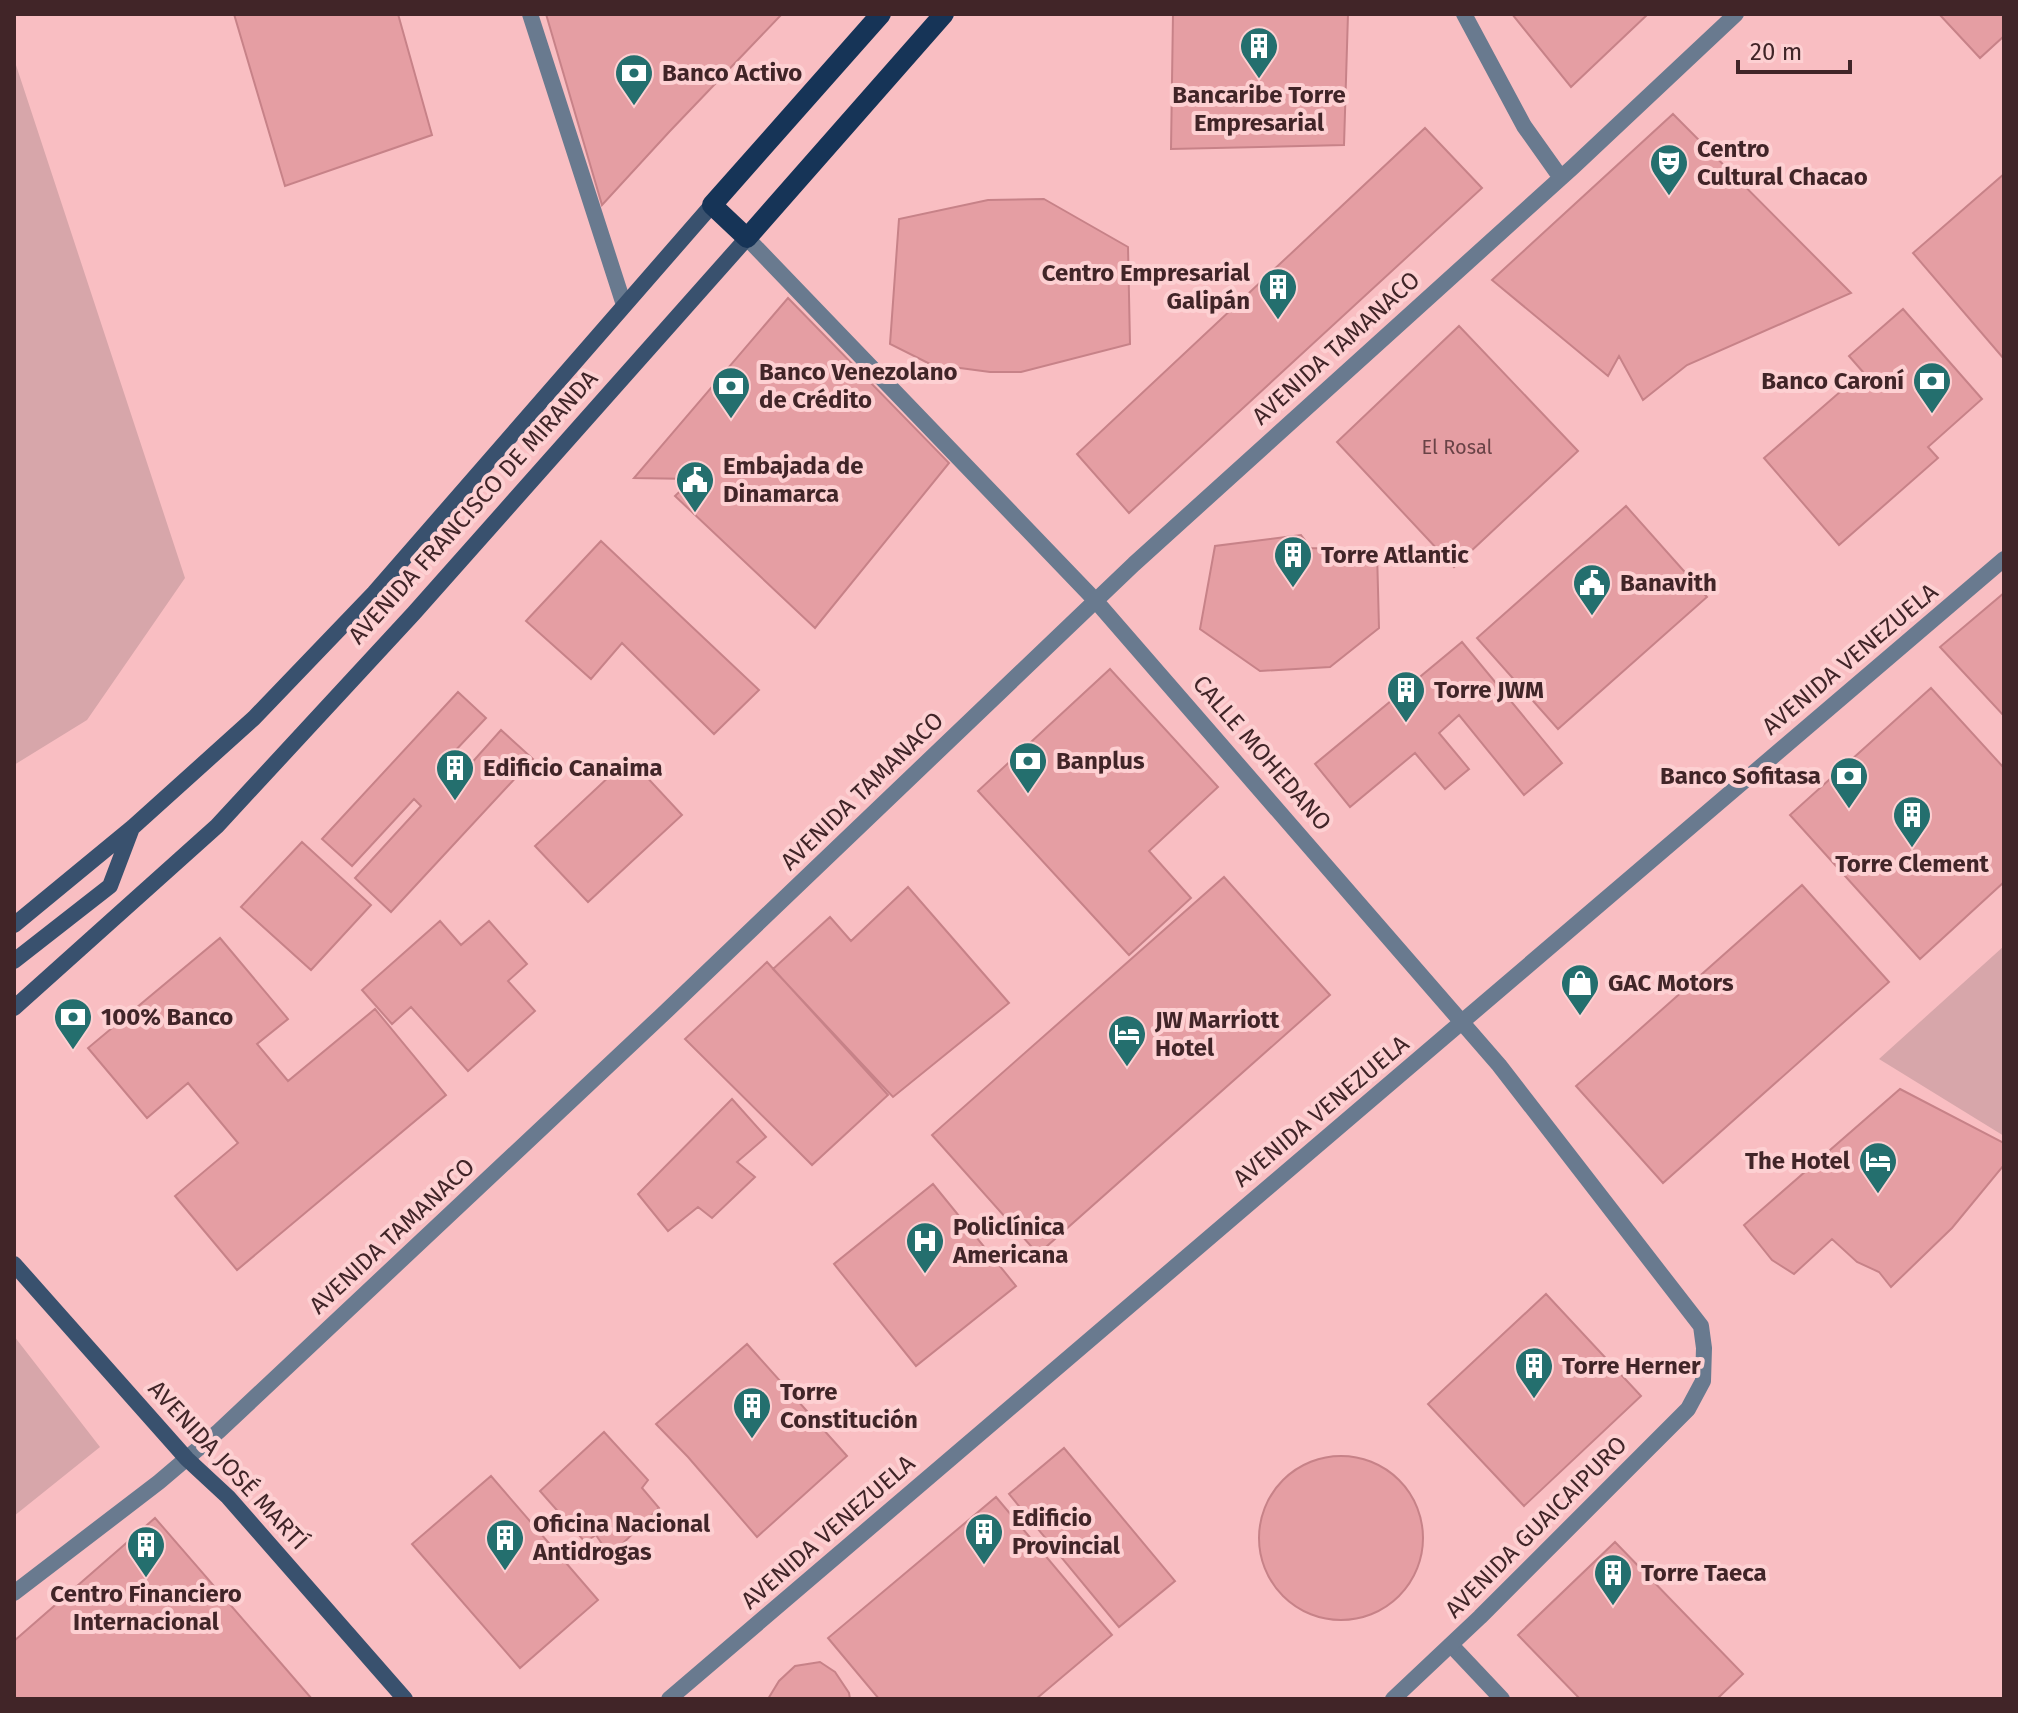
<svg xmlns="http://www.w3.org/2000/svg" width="2018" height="1713" viewBox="0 0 2018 1713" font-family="'Fira Sans',sans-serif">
<rect width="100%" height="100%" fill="#f9bec2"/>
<path fill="#d7a6aa" d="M 14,59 L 185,578 L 87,720 L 14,765 Z
M 2004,946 L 2004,1136 L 1879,1059 Z
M 14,1336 L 100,1447 L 14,1516 Z"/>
<path fill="#e59ea3" stroke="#c78288" stroke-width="2" d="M 234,14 L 398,14 L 432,135 L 285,186 Z
M 546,14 L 782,14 L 670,131 L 602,205 Z
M 1173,14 L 1348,14 L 1344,145 L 1171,149 Z
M 1512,14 L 1648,14 L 1571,87 Z
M 1939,14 L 2004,14 L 2004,36 L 1980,58 Z
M 1673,114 L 1851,293 L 1687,365 L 1643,400 L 1619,356 L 1608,376 L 1492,280 Z
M 1425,128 L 1482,188 L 1129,513 L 1077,454 Z
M 2004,174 L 2004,359 L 1913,253 Z
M 1044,199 L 1128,247 L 1130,344 L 1021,372 L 990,372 L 930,364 L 890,344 L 899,219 L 988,200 Z
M 788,298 L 949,463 L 815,628 L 675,496 L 693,479 L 634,478 Z
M 1903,309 L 1982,399 L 1928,447 L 1938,458 L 1839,545 L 1764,458 L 1863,372 L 1849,356 Z
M 1459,326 L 1578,451 L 1454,567 L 1337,442 Z
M 1626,506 L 1707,597 L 1558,729 L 1477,638 Z
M 1301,535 L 1311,548 L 1377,551 L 1379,628 L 1330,667 L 1260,671 L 1200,629 L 1215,546 Z
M 601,541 L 759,690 L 714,734 L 622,643 L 591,679 L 526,621 Z
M 2004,593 L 2004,716 L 1940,647 Z
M 1462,642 L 1562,763 L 1524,795 L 1459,715 L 1439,733 L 1469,769 L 1445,789 L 1415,753 L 1350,807 L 1315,764 Z
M 1110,669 L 1218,787 L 1149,851 L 1191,898 L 1129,955 L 978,791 Z
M 1931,688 L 2004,768 L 2004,882 L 1920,959 L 1790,815 Z
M 458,692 L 486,718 L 453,753 L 468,767 L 501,730 L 533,759 L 391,912 L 355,878 L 421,806 L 414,799 L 352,866 L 322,839 Z
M 629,758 L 682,815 L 588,902 L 535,846 Z
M 302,842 L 371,905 L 311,970 L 241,907 Z
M 1224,877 L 1330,995 L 1038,1254 L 932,1135 Z
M 1802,885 L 1889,982 L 1663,1183 L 1576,1086 Z
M 908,887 L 1009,1003 L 893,1097 L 773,969 L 830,917 L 851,941 Z
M 440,921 L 461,945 L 489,921 L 527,964 L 508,981 L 535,1011 L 468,1071 L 411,1007 L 392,1024 L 362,990 Z
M 220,938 L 288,1019 L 257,1044 L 288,1081 L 375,1009 L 446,1095 L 237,1270 L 175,1196 L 238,1143 L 188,1083 L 147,1118 L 88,1048 Z
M 767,962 L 888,1095 L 812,1165 L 685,1039 Z
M 1900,1089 L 2004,1143 L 2004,1165 L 1952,1228 L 1891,1287 L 1879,1272 L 1857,1262 L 1832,1239 L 1794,1274 L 1772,1260 L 1744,1225 Z
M 732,1099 L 766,1137 L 737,1162 L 755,1177 L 712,1218 L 698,1207 L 668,1231 L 638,1194 Z
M 933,1184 L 1016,1286 L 916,1366 L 834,1264 Z
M 1546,1294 L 1641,1396 L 1524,1506 L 1428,1404 Z
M 747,1344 L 847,1456 L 757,1537 L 688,1457 L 656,1424 Z
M 604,1432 L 648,1480 L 642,1488 L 659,1508 L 610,1556 L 596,1535 L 585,1542 L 540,1491 Z
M 1064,1448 L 1175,1581 L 1119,1627 L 1009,1494 Z
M1259 1538a82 82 0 1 1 164 0a82 82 0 1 1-164 0Z
M 491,1476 L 598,1600 L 520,1668 L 412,1544 Z
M 996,1497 L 1112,1635 L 1036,1699 L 879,1699 L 828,1638 Z
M 155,1518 L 312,1699 L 14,1699 L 14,1641 Z
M 1615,1542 L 1743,1674 L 1717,1699 L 1580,1699 L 1518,1635 Z
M 820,1662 L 835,1672 L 849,1693 L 850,1699 L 768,1699 L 779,1681 L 795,1666 Z"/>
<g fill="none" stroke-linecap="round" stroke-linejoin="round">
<path stroke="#697a8f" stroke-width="16" d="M 1451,1645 L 1502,1699"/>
<path stroke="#697a8f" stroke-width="16" d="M 530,14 L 624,305
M 1464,14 L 1524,126 L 1561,178
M 747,238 L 1095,600 L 1499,1065 L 1701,1326 L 1704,1348 L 1703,1381 L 1688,1409 L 1480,1617 L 1393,1699
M 14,1593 L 159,1482 L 219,1431 L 660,1017 L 1134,564 L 1573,167 L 1736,14
M 669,1699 L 2004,559"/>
<path stroke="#39516e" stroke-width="16" d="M 14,925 L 133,827 L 254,718 L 374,593 L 712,205
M 14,961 L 110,886 L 132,828
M 14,1008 L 217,826 L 414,613 L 747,238
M 14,1264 L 187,1459 L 228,1497 L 405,1699"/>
<path stroke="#163457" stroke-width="20" d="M 881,14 L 712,205 L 747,238 L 944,14"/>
</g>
<defs>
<symbol id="building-pin" viewBox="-11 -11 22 30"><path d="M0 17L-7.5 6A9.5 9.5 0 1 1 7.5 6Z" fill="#246f6e" stroke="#fdd0d2"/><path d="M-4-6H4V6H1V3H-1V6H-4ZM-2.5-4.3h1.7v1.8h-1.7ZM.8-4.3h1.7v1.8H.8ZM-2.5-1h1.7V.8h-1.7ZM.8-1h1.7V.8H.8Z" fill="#fff"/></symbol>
<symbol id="bank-pin" viewBox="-11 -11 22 30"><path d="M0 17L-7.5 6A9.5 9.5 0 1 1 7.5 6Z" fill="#246f6e" stroke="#fdd0d2"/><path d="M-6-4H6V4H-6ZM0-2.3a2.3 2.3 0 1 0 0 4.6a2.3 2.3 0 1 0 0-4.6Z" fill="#fff"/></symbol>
<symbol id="theatre-pin" viewBox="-11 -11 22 30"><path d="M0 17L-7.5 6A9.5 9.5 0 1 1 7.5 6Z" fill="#246f6e" stroke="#fdd0d2"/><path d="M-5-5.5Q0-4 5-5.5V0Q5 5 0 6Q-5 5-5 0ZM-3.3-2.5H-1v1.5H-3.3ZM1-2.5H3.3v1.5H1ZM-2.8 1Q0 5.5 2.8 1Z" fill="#fff"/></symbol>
<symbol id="civic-pin" viewBox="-11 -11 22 30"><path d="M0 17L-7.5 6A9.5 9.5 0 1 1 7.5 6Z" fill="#246f6e" stroke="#fdd0d2"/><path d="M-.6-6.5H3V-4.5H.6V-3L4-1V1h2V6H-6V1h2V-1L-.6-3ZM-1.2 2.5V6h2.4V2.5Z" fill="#fff"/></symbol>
<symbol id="shop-pin" viewBox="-11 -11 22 30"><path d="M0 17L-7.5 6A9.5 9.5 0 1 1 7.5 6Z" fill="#246f6e" stroke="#fdd0d2"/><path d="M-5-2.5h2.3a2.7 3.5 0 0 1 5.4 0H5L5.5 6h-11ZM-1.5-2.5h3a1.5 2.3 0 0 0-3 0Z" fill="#fff"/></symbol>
<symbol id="hotel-pin" viewBox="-11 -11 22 30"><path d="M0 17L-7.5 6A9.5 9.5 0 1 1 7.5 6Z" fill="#246f6e" stroke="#fdd0d2"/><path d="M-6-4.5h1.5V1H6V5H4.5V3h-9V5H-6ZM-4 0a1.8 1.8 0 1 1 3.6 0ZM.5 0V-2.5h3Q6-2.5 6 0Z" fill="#fff"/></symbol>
<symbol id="hospital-pin" viewBox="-11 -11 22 30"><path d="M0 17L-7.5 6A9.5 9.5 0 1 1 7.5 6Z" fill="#246f6e" stroke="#fdd0d2"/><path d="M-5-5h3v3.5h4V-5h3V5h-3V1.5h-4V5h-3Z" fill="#fff"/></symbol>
</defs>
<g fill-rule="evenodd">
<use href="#building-pin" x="1237" y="24" width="44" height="60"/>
<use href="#bank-pin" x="612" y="51" width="44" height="60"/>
<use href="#theatre-pin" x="1647" y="141" width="44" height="60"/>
<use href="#building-pin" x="1256" y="265" width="44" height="60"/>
<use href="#bank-pin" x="1910" y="359" width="44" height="60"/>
<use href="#bank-pin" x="709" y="364" width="44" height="60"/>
<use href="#civic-pin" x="673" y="458" width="44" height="60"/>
<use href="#building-pin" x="1271" y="533" width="44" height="60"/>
<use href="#civic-pin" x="1570" y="561" width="44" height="60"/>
<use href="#building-pin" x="1384" y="668" width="44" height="60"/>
<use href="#bank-pin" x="1006" y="739" width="44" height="60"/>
<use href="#building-pin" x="433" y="746" width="44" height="60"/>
<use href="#bank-pin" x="1827" y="754" width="44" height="60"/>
<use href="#building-pin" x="1890" y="793" width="44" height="60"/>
<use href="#shop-pin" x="1558" y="961" width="44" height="60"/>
<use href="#bank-pin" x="51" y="995" width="44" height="60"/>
<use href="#hotel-pin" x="1105" y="1012" width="44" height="60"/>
<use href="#hotel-pin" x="1856" y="1139" width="44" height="60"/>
<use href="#hospital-pin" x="903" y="1219" width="44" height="60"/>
<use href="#building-pin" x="1512" y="1344" width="44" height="60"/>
<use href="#building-pin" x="730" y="1384" width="44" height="60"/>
<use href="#building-pin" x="962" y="1510" width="44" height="60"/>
<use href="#building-pin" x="483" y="1516" width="44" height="60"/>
<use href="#building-pin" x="124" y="1523" width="44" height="60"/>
<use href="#building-pin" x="1591" y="1551" width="44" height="60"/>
</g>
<g text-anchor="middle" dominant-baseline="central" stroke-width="8" stroke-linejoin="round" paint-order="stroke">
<g font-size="20" fill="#6a4347">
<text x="1457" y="447">El Rosal</text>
</g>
<g font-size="24" font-weight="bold" fill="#412528" stroke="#fdd0d2" text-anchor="start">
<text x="662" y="73">Banco Activo</text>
<text x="1259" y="95" text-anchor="middle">Bancaribe Torre<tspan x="1259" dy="28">Empresarial</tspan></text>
<text x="1697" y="149">Centro<tspan x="1697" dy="28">Cultural Chacao</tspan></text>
<text x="1250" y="273" text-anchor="end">Centro Empresarial<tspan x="1250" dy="28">Galipán</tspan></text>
<text x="759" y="372">Banco Venezolano<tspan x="759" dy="28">de Crédito</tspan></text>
<text x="1904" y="381" text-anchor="end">Banco Caroní</text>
<text x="723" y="466">Embajada de<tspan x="723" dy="28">Dinamarca</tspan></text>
<text x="1321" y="555">Torre Atlantic</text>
<text x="1620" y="583">Banavith</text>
<text x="1434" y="690">Torre JWM</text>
<text x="1056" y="761">Banplus</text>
<text x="483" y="768">Edificio Canaima</text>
<text x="1821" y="776" text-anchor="end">Banco Sofitasa</text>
<text x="1912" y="864" text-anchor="middle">Torre Clement</text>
<text x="1608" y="983">GAC Motors</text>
<text x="101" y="1017">100% Banco</text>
<text x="1155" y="1020">JW Marriott<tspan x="1155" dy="28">Hotel</tspan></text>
<text x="1850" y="1161" text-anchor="end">The Hotel</text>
<text x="953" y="1227">Policlínica<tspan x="953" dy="28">Americana</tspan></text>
<text x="1562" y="1366">Torre Herner</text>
<text x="780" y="1392">Torre<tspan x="780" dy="28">Constitución</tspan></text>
<text x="1012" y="1518">Edificio<tspan x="1012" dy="28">Provincial</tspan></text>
<text x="533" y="1524">Oficina Nacional<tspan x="533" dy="28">Antidrogas</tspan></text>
<text x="1641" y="1573">Torre Taeca</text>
<text x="146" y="1594" text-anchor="middle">Centro Financiero<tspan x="146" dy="28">Internacional</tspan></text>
</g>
<g font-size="24" fill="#412528" stroke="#fdd0d2">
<text transform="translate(1336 348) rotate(-42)">AVENIDA TAMANACO</text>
<text transform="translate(473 507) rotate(-48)">AVENIDA FRANCISCO DE MIRANDA</text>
<text transform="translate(1850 659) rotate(-40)">AVENIDA VENEZUELA</text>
<text transform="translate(1262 753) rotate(49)">CALLE MOHEDANO</text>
<text transform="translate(862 791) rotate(-44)">AVENIDA TAMANACO</text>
<text transform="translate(1321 1111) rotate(-40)">AVENIDA VENEZUELA</text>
<text transform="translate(392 1236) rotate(-43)">AVENIDA TAMANACO</text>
<text transform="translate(228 1465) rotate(47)">AVENIDA JOSÉ MARTÍ</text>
<text transform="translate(1536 1527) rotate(-45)">AVENIDA GUAICAIPURO</text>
<text transform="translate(828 1532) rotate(-41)">AVENIDA VENEZUELA</text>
</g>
</g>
<rect width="2018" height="1713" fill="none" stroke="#412528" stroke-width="32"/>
<path d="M1738 60v12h112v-12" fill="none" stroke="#412528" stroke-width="4"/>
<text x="1750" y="60" font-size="24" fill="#412528" stroke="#fdd0d2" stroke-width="6" paint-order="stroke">20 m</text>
</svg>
